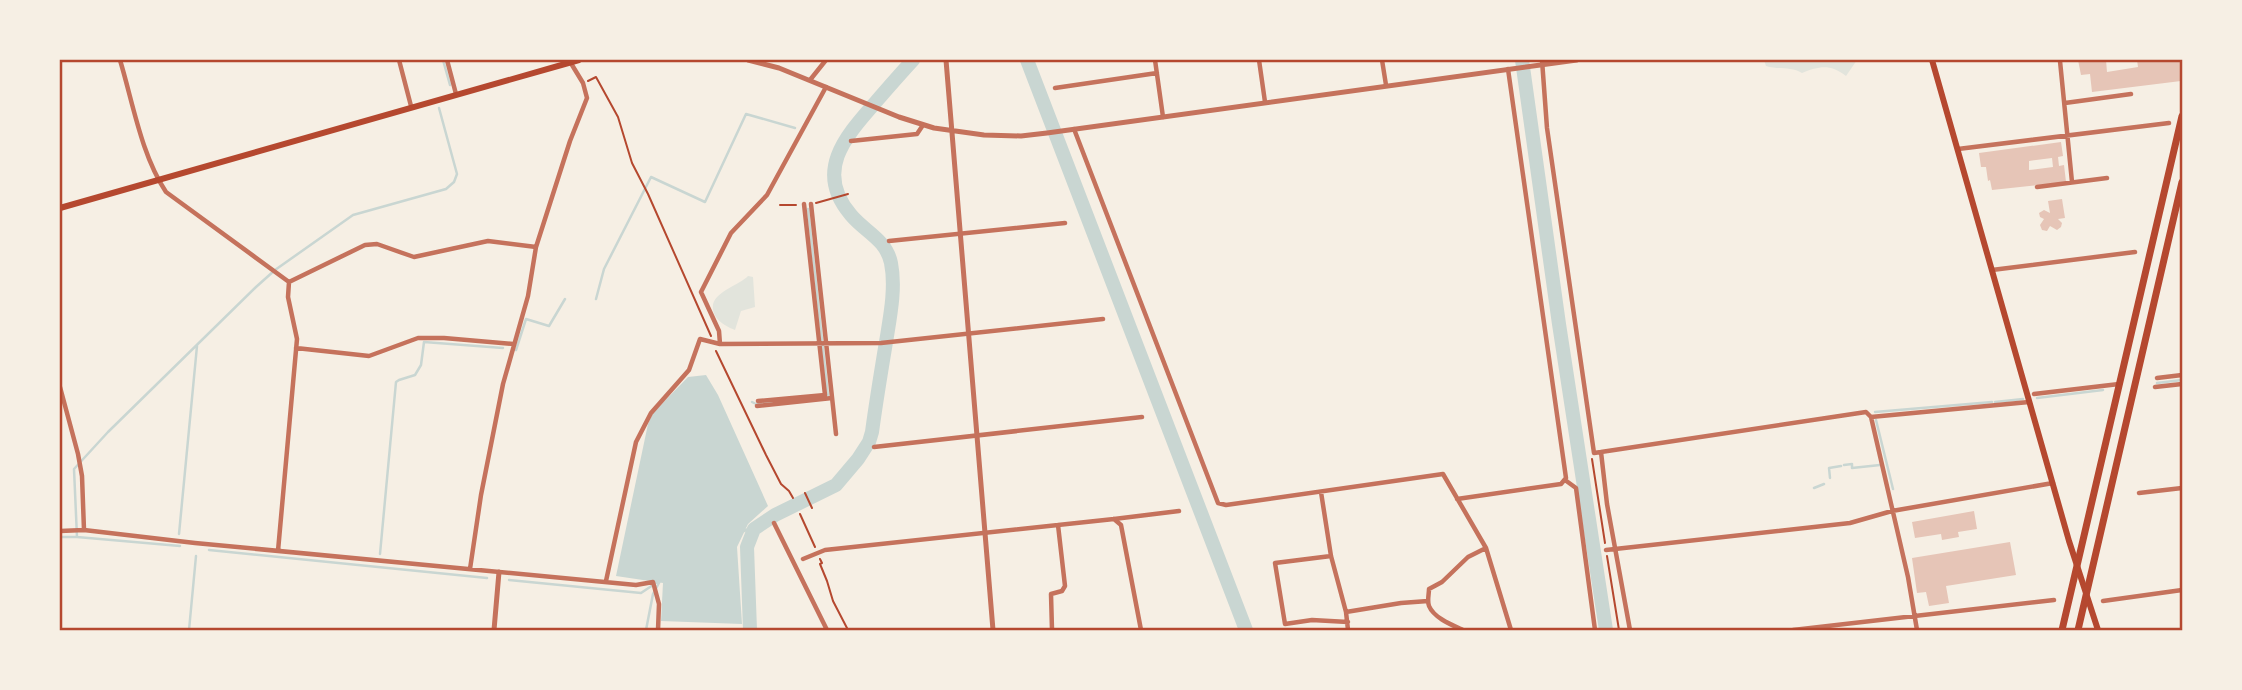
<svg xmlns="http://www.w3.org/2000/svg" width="2242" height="690" viewBox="0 0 2242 690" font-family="Raleway,sans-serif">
<rect width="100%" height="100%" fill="#f6efe4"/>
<path fill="#e2e4dc" d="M 1764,60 L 1857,60 L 1846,76 C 1830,64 1820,66 1802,73 C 1791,66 1779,70 1766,66 Z
M 748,276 L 753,277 L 755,307 L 741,311 L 735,330 C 729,328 720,323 716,317 C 702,294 738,287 748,276 Z"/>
<path fill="#c9d6d2" d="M 706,375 L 718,395 L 768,506 L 748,524 L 737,547 L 742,624 L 661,621 L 663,583 L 616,576 L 648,424 L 653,413 L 688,377 Z"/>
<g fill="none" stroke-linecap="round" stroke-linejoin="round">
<path stroke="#c9d6d2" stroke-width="2.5" d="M 443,60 L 450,85
M 808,209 L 828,396
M 596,299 L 604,269 L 651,177 L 705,202 L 746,114 L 795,128
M 516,350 L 526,319 L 549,326 L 565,299
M 2157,383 L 2182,380
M 2037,398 L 2103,390
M 752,402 L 756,404 L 786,401
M 1995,402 L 2023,399
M 1875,412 L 1992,402
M 1876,420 L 1893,489
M 1844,465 L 1852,464 L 1852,468 L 1880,465
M 1830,478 L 1829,468 L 1841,466
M 1814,488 L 1824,484
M 744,531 L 759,524
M 179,534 L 197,346
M 60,537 L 77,537 L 180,546
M 77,537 L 74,469 L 108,432 L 256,287 L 275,270 L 353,215 L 446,189 L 454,182 L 457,174 L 439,108
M 209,550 L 487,578
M 380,554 L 396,382 L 399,380 L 415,375 L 421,365 L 424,342 L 503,348
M 509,580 L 641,593 L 659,581
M 189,630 L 196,556
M 646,630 L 653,594 L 660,581"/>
<path stroke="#c9d6d2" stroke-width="14" d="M 1027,60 L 1246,630
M 1522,60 L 1559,324 L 1606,630
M 750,630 L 747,547 L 754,529 L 775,515 L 836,485 L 858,459 L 869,442 L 872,432 C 876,402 881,372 886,342 C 890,317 896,288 891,263 C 886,239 865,232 851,215 C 814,172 845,137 874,104 C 887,89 900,74 913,60"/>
</g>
<path fill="#e6c5b7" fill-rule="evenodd" d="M 2078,60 L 2106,60 L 2107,72 L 2138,67 L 2137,60 L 2182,60 L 2182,69 L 2180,70 L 2181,81 L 2092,92 L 2090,74 L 2081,75 Z
M 2061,142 L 2063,156 L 2058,157 L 2059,166 L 2064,165 L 2066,182 L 1992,190 L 1990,180 L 1988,181 L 1986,167 L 1981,167 L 1979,153 ZM 2052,158 L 2053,167 L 2029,170 L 2029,161 Z
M 2062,199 L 2065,218 L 2058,219 L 2062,223 L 2061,227 L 2057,230 L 2050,226 L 2047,231 L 2042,230 L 2040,225 L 2044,219 L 2040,217 L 2039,213 L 2044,210 L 2050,213 L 2048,201 Z
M 1974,511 L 1977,529 L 1958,532 L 1959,537 L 1942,540 L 1941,534 L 1915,538 L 1912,522 Z
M 2010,542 L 2016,575 L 1946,586 L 1949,603 L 1929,606 L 1926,592 L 1917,593 L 1912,558 Z"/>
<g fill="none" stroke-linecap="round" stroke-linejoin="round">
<path stroke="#b5482f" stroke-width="2" d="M 588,81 L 596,77 L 618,117 L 632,163 L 648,194 L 711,336
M 816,203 L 848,194
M 780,205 L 796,205
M 716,351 L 766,455 L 781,484 L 789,491 L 793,498
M 1592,459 L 1605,543
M 805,493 L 812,508
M 800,514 L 815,547
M 1607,556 L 1619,630
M 820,559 L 822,563 L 820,564 L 827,581 L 833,601 L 848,630"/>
<path stroke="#c5725c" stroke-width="4.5" d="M 120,60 C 133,103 141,154 166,192 L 289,282
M 399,60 L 411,106
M 447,60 L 456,94
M 1155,60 L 1163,117
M 1259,60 L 1265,102
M 1382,60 L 1386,85
M 1542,60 L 1547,128 L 1594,453 L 1601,452
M 2060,61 L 2072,182
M 810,80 L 826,60
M 1055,88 L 1157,73
M 2065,103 L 2131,94
M 1074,129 L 1218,503 L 1226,505 L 1443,474 L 1486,548 L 1511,630
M 851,141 L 917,134 L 923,125
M 1958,149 L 2169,123
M 2037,187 L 2107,178
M 811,204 L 836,434
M 889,241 L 1065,223
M 1992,270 L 2135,252
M 289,282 L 365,245 L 377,244 L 414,257 L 488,241 L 536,247
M 720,344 L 719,331 L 701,292 L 731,233 L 767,195 L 826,87
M 296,348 L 369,356 L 418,338 L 444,338 L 513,344
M 2157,378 L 2182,375
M 60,387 L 78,454 L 82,476 L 84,530
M 2155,387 L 2182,384
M 2034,394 L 2119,384
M 758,401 L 825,395 L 804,204
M 757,406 L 832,398
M 1871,417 L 1908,577 L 1917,630
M 874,447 L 1142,417
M 1565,480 L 1576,488 L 1595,630
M 1321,492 L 1331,556 L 1346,612 L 1348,630
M 2139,493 L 2182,488
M 1457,499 L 1561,484 L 1566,478 L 1508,69
M 1114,519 L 1121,525 L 1141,630
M 774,523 L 827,630
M 60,531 L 84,530 L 195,543 L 636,585 L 653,582 L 659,604 L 658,630
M 1606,550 L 1850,523 L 1892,511 L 2053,483
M 278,551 L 297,339 L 288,297 L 289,282
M 1331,556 L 1275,563 L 1285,624 L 1312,620 L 1348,622
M 803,559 L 825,550 L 1114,519 L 1179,511
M 470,569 L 481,495 L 503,384 L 528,296 L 536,247 L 570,141 L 587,98 L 583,83 L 569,60
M 606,581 L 636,442 L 651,413 L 689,370 L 700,339 L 720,344 L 881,343 L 1103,319
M 2103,601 L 2182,590
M 1346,612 L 1401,603 L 1428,601
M 1052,630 L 1051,594 L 1062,591 L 1065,586 L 1058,525
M 1463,630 C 1452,625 1434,618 1429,606 C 1427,601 1429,594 1429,589 L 1442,582 L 1468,557 L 1486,548
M 1630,630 L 1607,504 L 1601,452 L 1866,412 L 1871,417 L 2029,402
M 1793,630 L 2054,600"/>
<path stroke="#c5725c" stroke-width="5" d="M 748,60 L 779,68 L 899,117 L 934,128 L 984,135 L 1021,136 L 1047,133 L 1577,60
M 946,60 L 993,630
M 494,630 L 499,572"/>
<path stroke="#b5482f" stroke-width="6" d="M 1932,60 L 2069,541 L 2098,630
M 60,208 L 579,60"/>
<path stroke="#b5482f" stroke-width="7" d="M 2062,630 L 2182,116
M 2078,630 L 2182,182"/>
</g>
<rect width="2242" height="690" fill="none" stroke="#f6efe4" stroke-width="122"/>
<rect x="61" y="61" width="2120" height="568" fill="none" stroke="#b5482f" stroke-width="2.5"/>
</svg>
